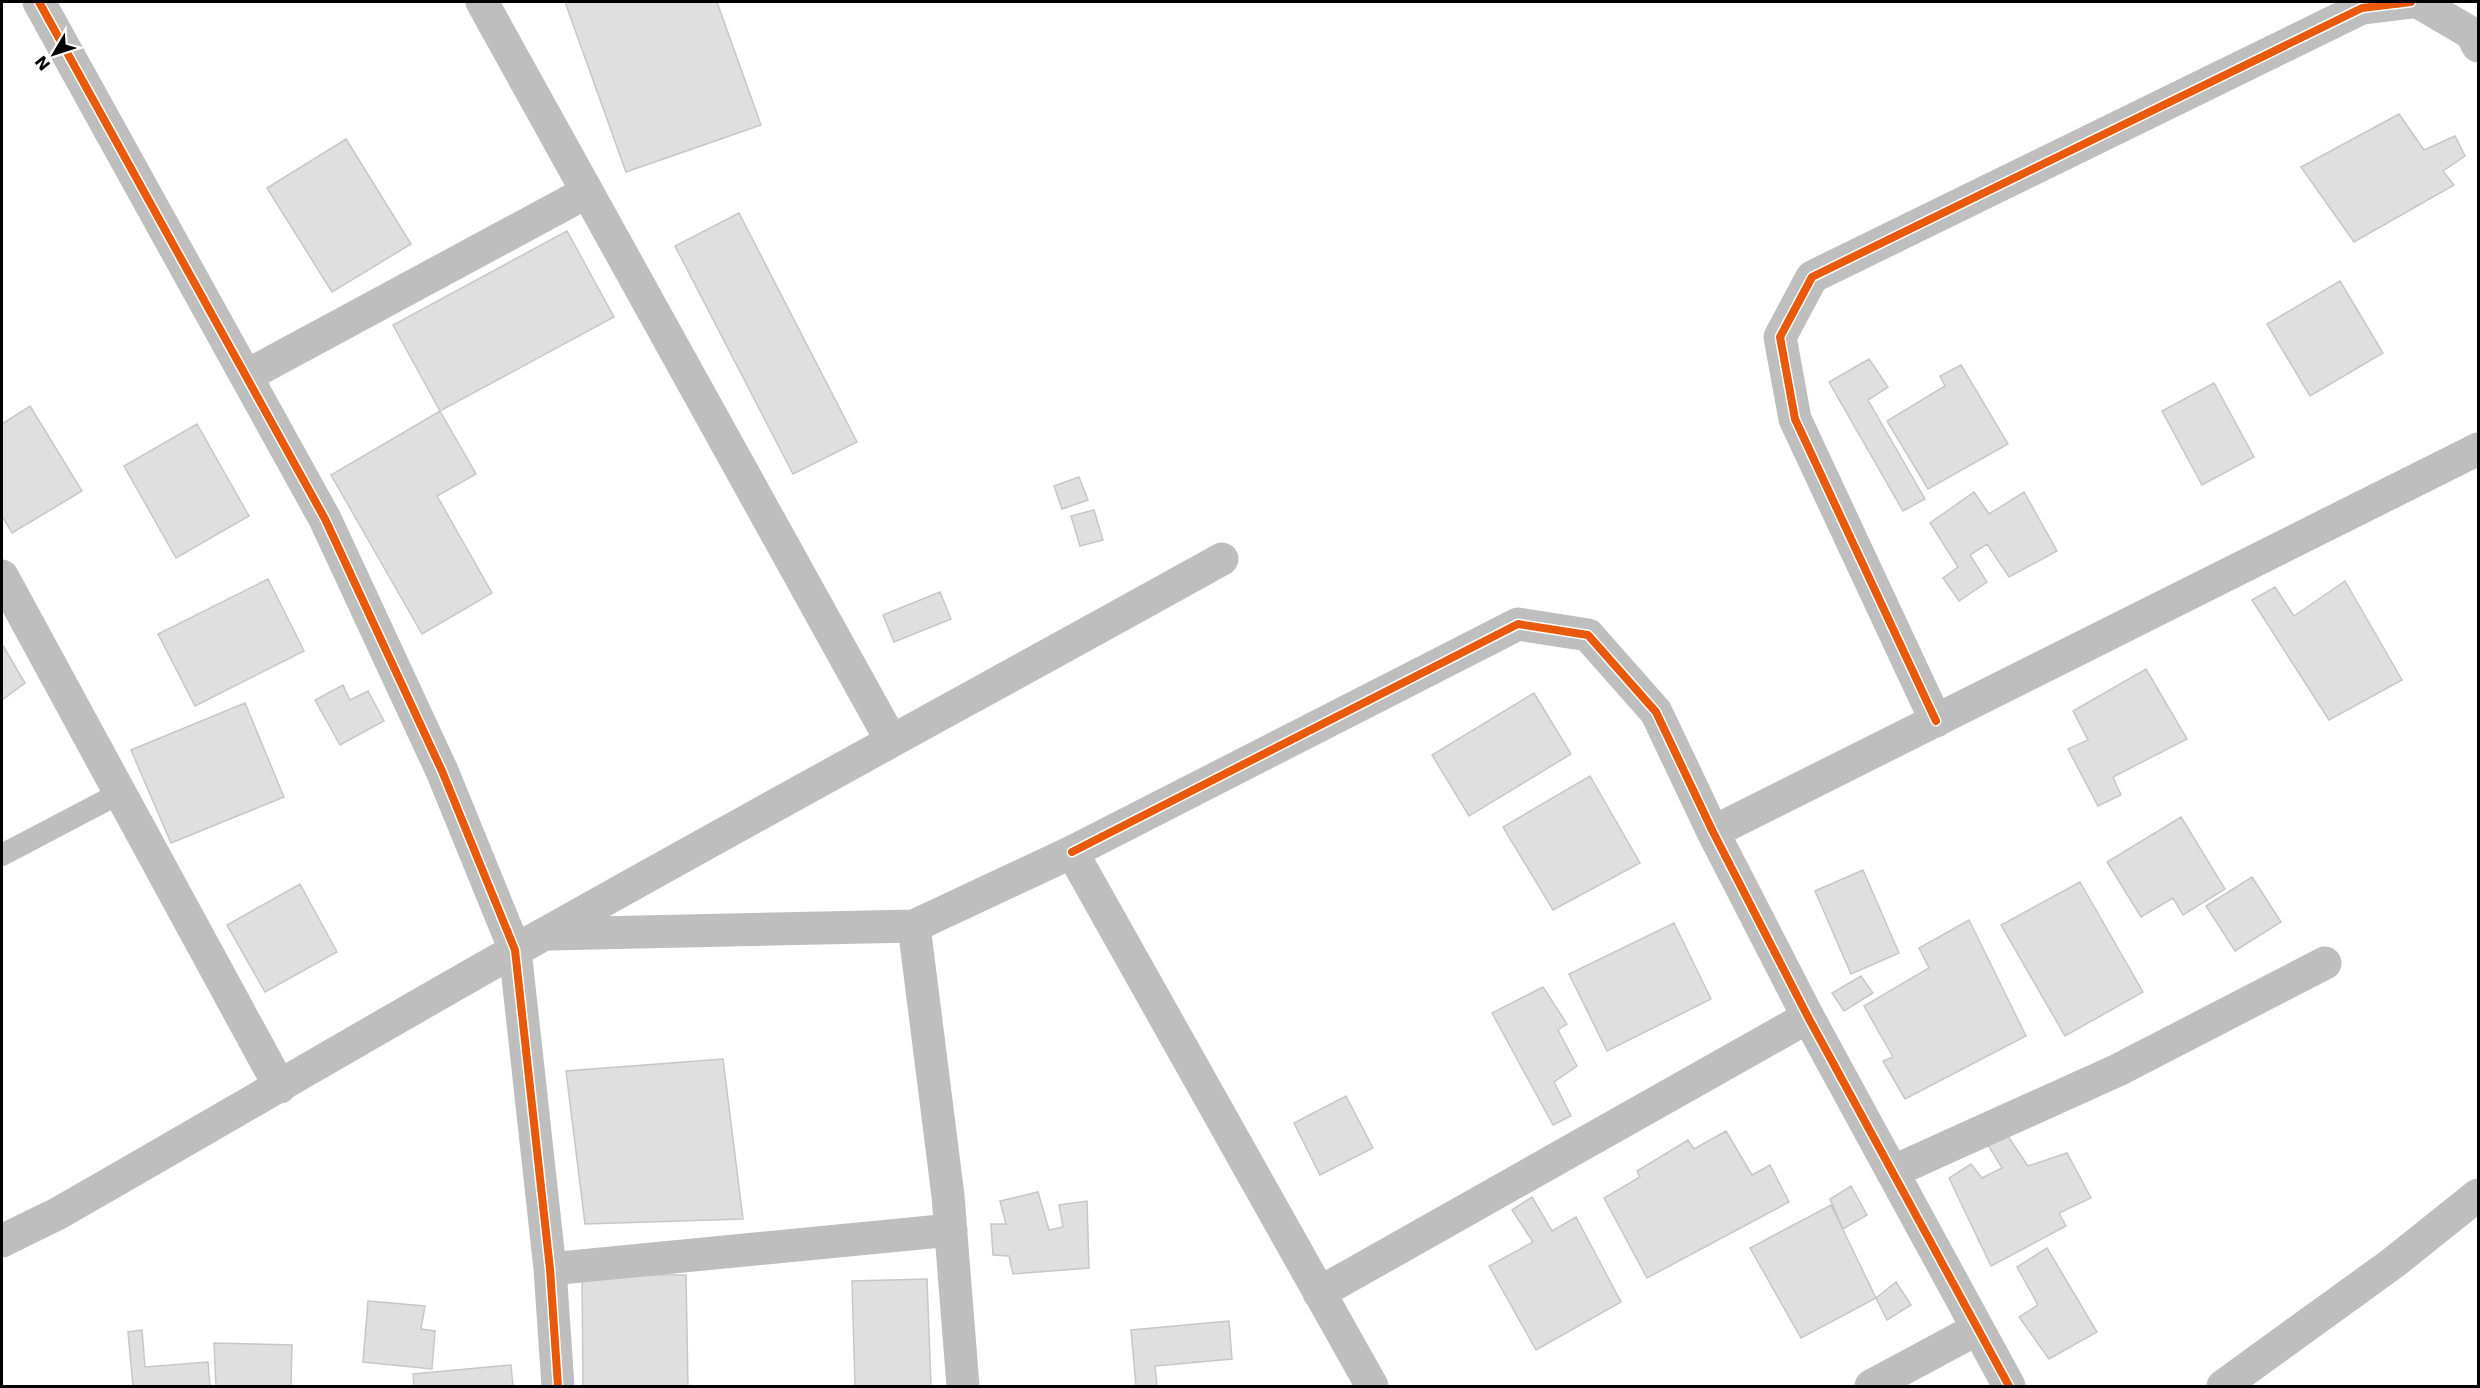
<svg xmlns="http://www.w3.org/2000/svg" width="2480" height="1388" viewBox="0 0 2480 1388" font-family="'DejaVu Sans',sans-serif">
<rect width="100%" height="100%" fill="#fff"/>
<path fill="#dfdfdf" stroke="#c7c7c7" stroke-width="1.5" d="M 565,2 L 717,2 L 761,125 L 626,172 Z
M 2399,114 L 2424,150 L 2455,136 L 2465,156 L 2443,171 L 2454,185 L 2354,242 L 2301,167 Z
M 346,139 L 411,244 L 332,292 L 267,188 Z
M 739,213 L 857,442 L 793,474 L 675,246 Z
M 567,231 L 614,317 L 440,411 L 393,325 Z
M 2340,281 L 2383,353 L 2310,396 L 2267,324 Z
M 1869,359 L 1888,387 L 1868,400 L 1925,499 L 1903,511 L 1829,382 Z
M 1961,365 L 2008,444 L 1928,489 L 1887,421 L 1945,386 L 1940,376 Z
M 2214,383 L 2254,457 L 2202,485 L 2162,411 Z
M 30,406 L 82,491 L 12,533 L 2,516 L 2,424 Z
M 440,411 L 476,474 L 437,496 L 492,593 L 422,634 L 331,475 Z
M 197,424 L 249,516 L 176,558 L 124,466 Z
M 1079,477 L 1088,500 L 1062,509 L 1054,486 Z
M 1974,492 L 1989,514 L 2024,492 L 2057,551 L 2009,577 L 1987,544 L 1970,555 L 1987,582 L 1959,601 L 1943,578 L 1958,567 L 1930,523 Z
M 1094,510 L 1103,540 L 1080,546 L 1071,516 Z
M 268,579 L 304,651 L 195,706 L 158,634 Z
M 2345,581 L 2402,680 L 2329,720 L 2252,600 L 2275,587 L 2294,616 Z
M 940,592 L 951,619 L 894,642 L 883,615 Z
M 2,644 L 25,683 L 2,700 Z
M 2146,669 L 2187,739 L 2113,777 L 2121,795 L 2098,806 L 2068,749 L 2088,740 L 2073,711 Z
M 343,685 L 350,700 L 368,691 L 384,721 L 340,745 L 315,700 Z
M 1534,693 L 1571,754 L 1469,816 L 1432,755 Z
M 245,703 L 284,797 L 171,843 L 131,750 Z
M 1590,776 L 1640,863 L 1553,910 L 1503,827 Z
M 2181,817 L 2225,889 L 2183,915 L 2173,898 L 2141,917 L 2107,862 Z
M 1863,870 L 1899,953 L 1851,974 L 1815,891 Z
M 2252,877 L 2281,922 L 2235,951 L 2206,906 Z
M 2080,882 L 2143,992 L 2065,1036 L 2001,925 Z
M 300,884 L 337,952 L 265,992 L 227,925 Z
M 1969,920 L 2026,1036 L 1905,1099 L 1883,1061 L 1893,1057 L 1864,1006 L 1929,968 L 1919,948 Z
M 1674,923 L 1711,999 L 1607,1051 L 1569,974 Z
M 1861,976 L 1873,993 L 1844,1011 L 1832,993 Z
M 1543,987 L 1567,1024 L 1558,1030 L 1577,1066 L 1554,1082 L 1571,1116 L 1553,1125 L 1492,1013 Z
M 723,1059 L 743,1219 L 585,1224 L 566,1071 Z
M 1346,1096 L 1373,1148 L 1320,1175 L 1294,1123 Z
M 1726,1131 L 1752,1175 L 1770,1165 L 1789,1202 L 1647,1278 L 1604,1198 L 1640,1177 L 1637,1171 L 1688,1140 L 1694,1149 Z
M 2007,1135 L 2028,1166 L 2067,1153 L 2091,1198 L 2059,1213 L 2066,1226 L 1991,1266 L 1949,1178 L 1971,1164 L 1982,1178 L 2002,1168 L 1988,1145 Z
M 1851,1186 L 1867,1215 L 1843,1229 L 1830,1199 Z
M 1038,1192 L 1049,1230 L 1063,1227 L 1059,1205 L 1087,1201 L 1089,1268 L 1013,1274 L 1009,1256 L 993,1255 L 991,1224 L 1006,1224 L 1000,1201 Z
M 1532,1197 L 1552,1231 L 1576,1217 L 1621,1302 L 1536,1350 L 1489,1266 L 1533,1242 L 1512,1210 Z
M 1831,1205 L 1876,1298 L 1801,1338 L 1750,1248 Z
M 2047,1248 L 2097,1332 L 2049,1359 L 2019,1317 L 2038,1305 L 2017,1267 Z
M 582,1275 L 686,1275 L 688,1386 L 583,1386 Z
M 927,1279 L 931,1386 L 855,1386 L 852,1281 Z
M 1896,1282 L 1911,1305 L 1887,1320 L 1876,1298 Z
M 368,1301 L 425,1306 L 421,1329 L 435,1331 L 432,1369 L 363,1362 Z
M 1229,1321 L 1232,1359 L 1155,1366 L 1157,1386 L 1136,1386 L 1131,1330 Z
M 142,1330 L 145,1367 L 208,1362 L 210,1386 L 133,1386 L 128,1332 Z
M 214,1343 L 292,1345 L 291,1386 L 216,1386 Z
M 511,1365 L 513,1386 L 414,1386 L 413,1374 Z"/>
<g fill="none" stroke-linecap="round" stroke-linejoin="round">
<path stroke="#bebebe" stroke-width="22" d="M 2,855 L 120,793"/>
<path stroke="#bebebe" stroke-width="33" d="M 39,2 L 325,519 L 442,771 L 515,950 L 550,1269 L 558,1386
M 482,2 L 891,740
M 2418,2 L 2471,33 L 2478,46
M 246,376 L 587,192
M 2,576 L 280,1087
M 1936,721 L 1795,419 L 1780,337 L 1812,277 L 2362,8 L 2411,2
M 1713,832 L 2478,449
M 1072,852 L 1518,624 L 1588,635 L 1656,712 L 1713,832 L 1808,1017 L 2009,1386
M 914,926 L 948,1196 L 963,1386
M 549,934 L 914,926 L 1072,852 L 1372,1386
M 1892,1172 L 2118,1070 L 2325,963
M 2,1241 L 57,1214 C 220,1121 382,1025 546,933 C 771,806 997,684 1222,559
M 550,1269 L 951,1230
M 1319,1293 L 1808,1017
M 1871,1386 L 1977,1329
M 2223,1386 L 2393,1263 L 2478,1195"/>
<defs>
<path id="cycleway" d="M 39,2 L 325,519 L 442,771 L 515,950 L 550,1269 L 558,1386
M 1936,721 L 1795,419 L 1780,337 L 1812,277 L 2362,8 L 2411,2
M 1072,852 L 1518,624 L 1588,635 L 1656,712 L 1713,832 L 1808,1017 L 2009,1386"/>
</defs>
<use href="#cycleway" stroke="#fff" stroke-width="11"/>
<use href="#cycleway" stroke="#e8590c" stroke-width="8"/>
</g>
<rect width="2480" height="1388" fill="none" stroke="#000000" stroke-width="6"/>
<g transform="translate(54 54) rotate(231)" stroke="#ffffff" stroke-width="4.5" paint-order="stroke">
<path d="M0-4.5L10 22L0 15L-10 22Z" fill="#000000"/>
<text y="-9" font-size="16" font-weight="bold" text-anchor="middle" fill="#000000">N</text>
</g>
</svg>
